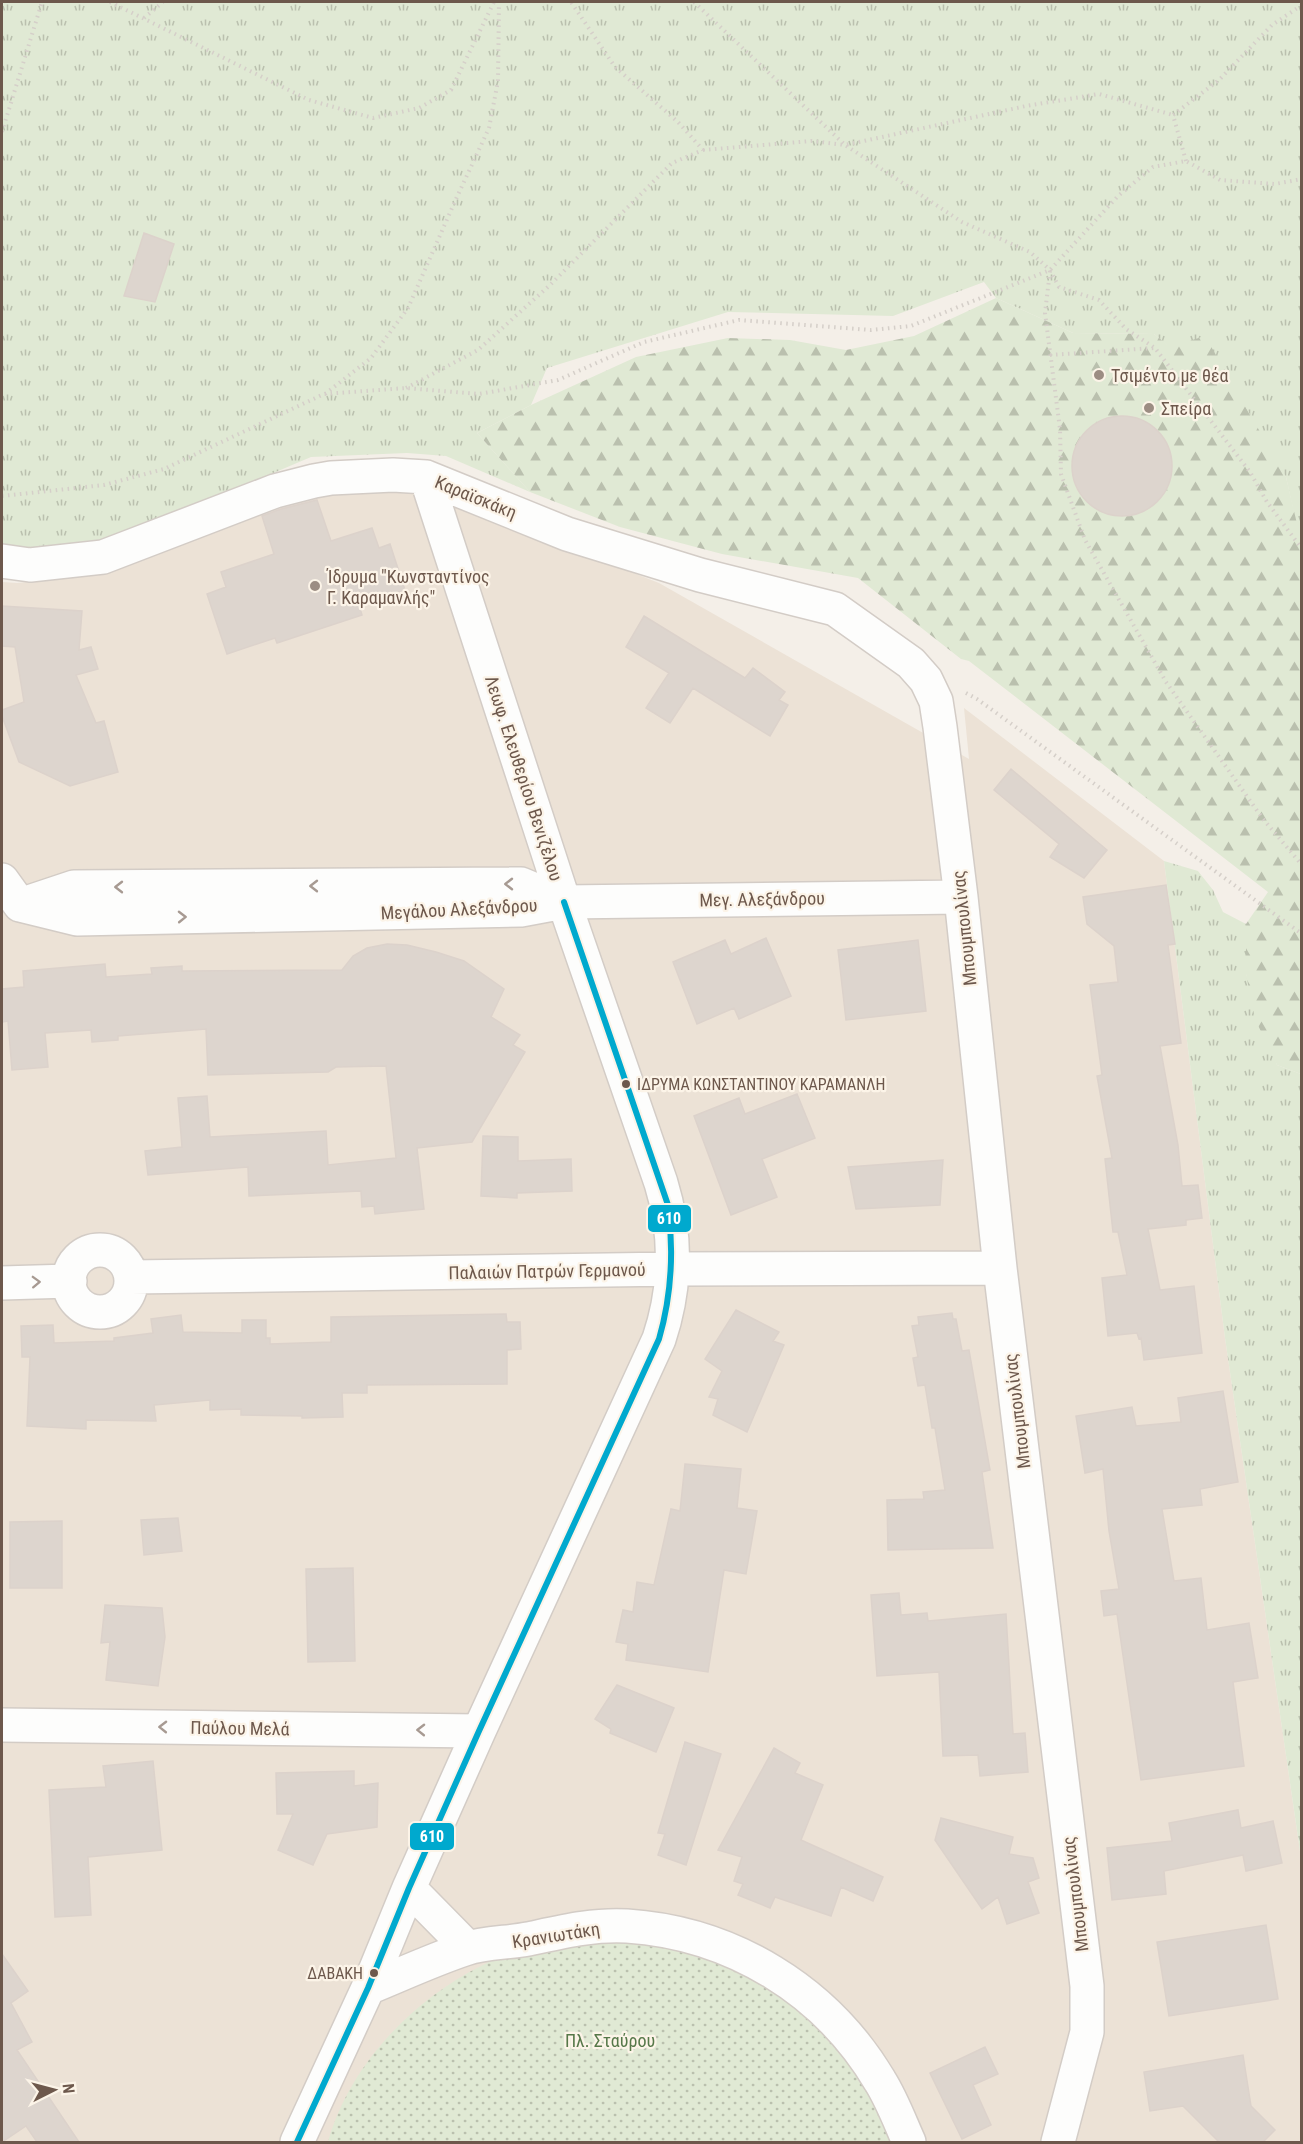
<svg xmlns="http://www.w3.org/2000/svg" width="1303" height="2144" viewBox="0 0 1303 2144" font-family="'Roboto Condensed',sans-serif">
<defs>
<pattern id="grass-tufts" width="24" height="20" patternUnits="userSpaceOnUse" patternTransform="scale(1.5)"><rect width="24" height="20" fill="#e0e9d4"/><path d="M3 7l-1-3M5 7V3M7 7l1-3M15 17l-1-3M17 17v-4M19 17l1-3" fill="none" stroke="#bac0ae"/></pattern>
<pattern id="forest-firs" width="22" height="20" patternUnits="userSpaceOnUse" patternTransform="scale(1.5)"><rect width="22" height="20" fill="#e0e9d4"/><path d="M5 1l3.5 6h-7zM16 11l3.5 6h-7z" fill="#bac0ae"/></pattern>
<pattern id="park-dots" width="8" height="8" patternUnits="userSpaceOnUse" patternTransform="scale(1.5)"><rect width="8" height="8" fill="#e0e9d4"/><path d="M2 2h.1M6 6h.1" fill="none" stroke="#bac0ae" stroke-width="1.8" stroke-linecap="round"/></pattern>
</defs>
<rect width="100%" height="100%" fill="#f4efe8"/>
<path fill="#ece2d6" d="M 419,489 L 659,583 L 969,759 L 964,708 L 1164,861 L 1225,1338 L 1301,1858 L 1301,2142 L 2,2142 L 2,582 L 17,583 L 106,574 L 261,513 L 315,494 Z"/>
<path fill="url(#grass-tufts)" d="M 2,2 L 1301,2 L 1301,545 L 1286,477 L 1169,347 L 1154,334 L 1073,333 L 996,298 L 984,282 L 893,316 L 728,312 L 547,368 L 531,405 L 477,433 L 530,492 L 446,456 L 407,453 L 311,457 L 94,549 L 2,549 Z
M 1164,861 L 1198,871 L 1213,890 L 1223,912 L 1246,924 L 1246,974 L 1277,1065 L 1301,1074 L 1301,1858 L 1225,1338 Z"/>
<path fill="url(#forest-firs)" d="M 996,298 L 1073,333 L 1154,334 L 1170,347 L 1205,336 L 1286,477 L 1302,545 L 1301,1074 L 1277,1065 L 1255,1019 L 1246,974 L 1246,924 L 1268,892 L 969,661 L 961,659 L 858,578 L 722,554 L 620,527 L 530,492 L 477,433 L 531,405 L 636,357 L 728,338 L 790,340 L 846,350 L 914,336 Z"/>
<path fill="url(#park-dots)" d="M 593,1937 L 705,1952 L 803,2008 L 843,2049 L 873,2097 L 892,2142 L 328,2142 C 349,2066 412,2000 483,1965 C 517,1948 555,1943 593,1937 Z"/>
<path fill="#ddd5ce" stroke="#dcd2cb" stroke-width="1.5" d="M 144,233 L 174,244 L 155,302 L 124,296 Z
M1072 466a50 50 0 1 1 100 0a50 50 0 1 1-100 0Z
M 317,500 L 331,541 L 372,528 L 379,548 L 390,544 L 405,590 L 359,605 L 362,615 L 277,643 L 275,638 L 227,654 L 207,594 L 226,587 L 221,572 L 274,554 L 262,516 L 281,509 Z
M 2,606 L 82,611 L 79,650 L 91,647 L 98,669 L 76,675 L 96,723 L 104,721 L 118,772 L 70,786 L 19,762 L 2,716 L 2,710 L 24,702 L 15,647 L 2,646 Z
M 644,616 L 745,678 L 753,668 L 785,692 L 779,700 L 788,705 L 770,736 L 693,688 L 670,723 L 646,708 L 669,673 L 626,647 Z
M 1011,769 L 1107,850 L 1084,878 L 1050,857 L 1059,844 L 994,790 Z
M 1166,885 L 1175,944 L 1168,945 L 1181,1043 L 1160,1046 L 1178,1145 L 1182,1186 L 1198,1185 L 1202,1218 L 1186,1220 L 1186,1225 L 1148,1229 L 1160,1290 L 1194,1286 L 1202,1353 L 1144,1360 L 1141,1338 L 1139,1339 L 1137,1333 L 1108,1336 L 1102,1278 L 1127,1275 L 1118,1232 L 1113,1232 L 1105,1159 L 1112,1158 L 1097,1076 L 1102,1075 L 1090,985 L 1118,982 L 1114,946 L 1087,924 L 1083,897 Z
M 766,938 L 791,996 L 739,1019 L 734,1008 L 697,1024 L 673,962 L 725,940 L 731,954 Z
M 918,940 L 926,1011 L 846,1020 L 838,950 Z
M 387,944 L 407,945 L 436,952 L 464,961 L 504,989 L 491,1017 L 520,1035 L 513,1045 L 525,1052 L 472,1142 L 417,1148 L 424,1209 L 375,1214 L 374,1206 L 362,1207 L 361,1191 L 249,1196 L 248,1167 L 148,1175 L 145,1151 L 182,1147 L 178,1098 L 207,1096 L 210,1137 L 326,1131 L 328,1165 L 396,1158 L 386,1066 L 336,1067 L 328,1072 L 208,1075 L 206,1029 L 118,1036 L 118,1040 L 92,1042 L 91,1030 L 45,1033 L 48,1067 L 12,1070 L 8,1021 L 2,1022 L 2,989 L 24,987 L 23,971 L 105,964 L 106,977 L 152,974 L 151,968 L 182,966 L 182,971 L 342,970 L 353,956 L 367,948 Z
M 797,1094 L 815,1138 L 762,1159 L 777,1197 L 731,1215 L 694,1116 L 739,1098 L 745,1114 Z
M 483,1136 L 518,1137 L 518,1161 L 571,1159 L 572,1191 L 517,1193 L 517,1198 L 481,1196 Z
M 943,1160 L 940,1205 L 856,1209 L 848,1167 Z
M 736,1310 L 779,1332 L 773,1341 L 784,1345 L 747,1432 L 713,1415 L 718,1399 L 709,1397 L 722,1371 L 705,1359 Z
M 952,1313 L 953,1319 L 956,1319 L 962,1351 L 969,1350 L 990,1470 L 982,1472 L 993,1548 L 888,1550 L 887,1500 L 924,1499 L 923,1492 L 945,1490 L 935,1428 L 932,1428 L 925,1385 L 918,1386 L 913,1358 L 918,1357 L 912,1326 L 919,1325 L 918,1317 Z
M 506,1314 L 507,1322 L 520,1322 L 521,1349 L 507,1350 L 507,1384 L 367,1385 L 367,1393 L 342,1393 L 343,1417 L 302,1418 L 302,1416 L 241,1415 L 241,1409 L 210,1410 L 210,1400 L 154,1405 L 156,1421 L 86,1420 L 86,1429 L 27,1426 L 30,1357 L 22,1357 L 21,1326 L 53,1325 L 54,1343 L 114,1341 L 114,1338 L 153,1333 L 151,1319 L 181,1315 L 183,1332 L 242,1333 L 242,1320 L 266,1320 L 266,1338 L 270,1338 L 270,1344 L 331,1342 L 331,1317 Z
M 1223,1391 L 1238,1482 L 1200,1489 L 1202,1505 L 1162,1509 L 1174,1581 L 1201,1578 L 1207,1630 L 1249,1623 L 1258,1678 L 1233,1682 L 1244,1766 L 1141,1780 L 1117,1614 L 1104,1616 L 1101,1591 L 1119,1589 L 1109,1531 L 1103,1469 L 1085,1473 L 1076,1416 L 1132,1407 L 1136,1426 L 1181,1422 L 1178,1398 Z
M 685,1464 L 741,1469 L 737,1508 L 757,1511 L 746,1574 L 724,1570 L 708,1672 L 626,1660 L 628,1644 L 616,1642 L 623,1610 L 633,1612 L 637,1582 L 654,1585 L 671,1509 L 680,1511 Z
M 178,1518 L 182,1551 L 144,1555 L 141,1520 Z
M 62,1521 L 62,1588 L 10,1588 L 10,1522 Z
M 353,1568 L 355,1661 L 308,1662 L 306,1569 Z
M 899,1593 L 901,1615 L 927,1613 L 928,1621 L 1006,1614 L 1013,1734 L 1025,1733 L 1028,1772 L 980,1776 L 978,1755 L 943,1756 L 939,1672 L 877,1676 L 871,1595 Z
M 105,1605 L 162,1608 L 165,1637 L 158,1686 L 106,1680 L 110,1642 L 101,1643 Z
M 617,1685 L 674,1708 L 656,1752 L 610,1733 L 611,1729 L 595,1719 Z
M 685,1742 L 721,1754 L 686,1865 L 658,1855 L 665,1834 L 658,1833 Z
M 774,1748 L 800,1763 L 795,1773 L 823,1785 L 801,1840 L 883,1877 L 873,1901 L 841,1887 L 831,1916 L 775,1897 L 770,1908 L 738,1895 L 743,1884 L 734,1881 L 742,1857 L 718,1850 Z
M 153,1761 L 162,1850 L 88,1857 L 91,1915 L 55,1917 L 49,1790 L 106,1787 L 103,1766 Z
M 354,1771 L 354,1786 L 378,1783 L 377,1827 L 327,1834 L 313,1865 L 278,1850 L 293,1814 L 277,1814 L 276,1773 Z
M 1238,1810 L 1241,1828 L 1273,1821 L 1282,1863 L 1246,1871 L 1243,1855 L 1164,1871 L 1166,1894 L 1112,1900 L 1107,1848 L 1172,1841 L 1169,1823 Z
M 941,1818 L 1013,1837 L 1009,1854 L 1033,1858 L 1039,1878 L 1028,1882 L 1039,1913 L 1007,1924 L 998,1897 L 982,1909 L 935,1840 Z
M 1266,1925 L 1278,1999 L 1169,2016 L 1157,1942 Z
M 2,1954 L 28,1991 L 11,2003 L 32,2042 L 17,2050 L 79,2142 L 37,2142 L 26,2126 L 2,2142 Z
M 985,2047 L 998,2074 L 973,2085 L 991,2125 L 962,2139 L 930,2073 Z
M 1243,2055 L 1251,2106 L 1275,2130 L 1263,2142 L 1219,2142 L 1183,2106 L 1150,2111 L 1144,2072 Z"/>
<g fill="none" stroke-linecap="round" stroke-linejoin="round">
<defs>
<path id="street" d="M 2,561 L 30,565 L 103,557 L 275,491 L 314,481 L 331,478 L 393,475 L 426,477 L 567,534 L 700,575 L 835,609 L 911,663 L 926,680 L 936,701 L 940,727 L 961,897 L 1000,1268 L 1087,1986 L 1087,2032 L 1058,2142
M 2,880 L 20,905 L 77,919 L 521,910 L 564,902 L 961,897
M 20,905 L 74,887 L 521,884 L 564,902
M69 1281a31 31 0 1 1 62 0a31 31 0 1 1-62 0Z
M 131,1277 L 673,1269 L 1000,1268
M 2,1283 L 70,1281
M 2,1725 L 479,1731
M 409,1888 L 468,1948
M 368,1988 C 400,1975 432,1960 465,1949 C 485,1942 508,1943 528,1939 C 561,1932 593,1924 627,1926 C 732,1933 826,1990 880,2081 C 892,2100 900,2122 909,2142
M 297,2142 L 368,1988 L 409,1888 L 479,1731 L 659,1339 C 676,1288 677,1235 661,1183 L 564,902 L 426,477"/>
</defs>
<use href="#street" stroke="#d3ccc6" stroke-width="36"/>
<path stroke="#d5cfc9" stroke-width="4" stroke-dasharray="1.5 4.5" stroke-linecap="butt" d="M 110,2 L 309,100 L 373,118 L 419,108 L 451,90 L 494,2
M 694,2 L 845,145 L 1026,106 L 1099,94 L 1173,115
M 144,18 L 163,2
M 2,132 L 42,2
M 703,150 L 811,141 L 845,145 L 962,222 L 1030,252 L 1050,270 L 1059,287 L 1099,300 L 1126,329 L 1155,348 L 1250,472 L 1267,502 L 1302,549
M 1186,161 L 1173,115 L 1219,80 L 1272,25 L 1302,5
M 1050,271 L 1045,313 L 1060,429 L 1061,474 L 1085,540 L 1166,682 L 1263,819 L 1302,865
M 1050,355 L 1154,348
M 406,388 L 478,350 L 550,285 L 672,163 L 703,150 L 678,122 L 615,67 L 571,2
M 325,394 L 371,358 L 408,308 L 456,199 L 489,128 L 498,81 L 499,2
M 2,496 L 104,485 L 164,469 L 324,394 L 406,388 L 479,394 L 558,380 L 644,342 L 739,320 L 871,330 L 911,326 L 1050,270 L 1118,196 L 1153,167 L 1186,161 L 1220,180 L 1275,184 L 1302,179
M 966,693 L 977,699 L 1302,934"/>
<use href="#street" stroke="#fdfdfc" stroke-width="33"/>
<defs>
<path id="bus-1" d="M 297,2142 L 368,1988 L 409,1888 L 479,1731 L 659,1339 C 672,1294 674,1251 668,1205 L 564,902"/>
</defs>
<use href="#bus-1" stroke="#fcf4e8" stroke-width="10"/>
<use href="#bus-1" stroke="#00a9ce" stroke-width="6"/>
</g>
<defs><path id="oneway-chevron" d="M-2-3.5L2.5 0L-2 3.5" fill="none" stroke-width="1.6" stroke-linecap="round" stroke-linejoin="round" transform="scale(1.5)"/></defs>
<g stroke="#a79a92">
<use href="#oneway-chevron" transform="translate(509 884) rotate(180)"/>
<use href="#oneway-chevron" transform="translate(314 886) rotate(180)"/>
<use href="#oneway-chevron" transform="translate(119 887) rotate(180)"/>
<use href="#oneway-chevron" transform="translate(182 917) rotate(-1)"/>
<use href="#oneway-chevron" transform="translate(36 1282) rotate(-2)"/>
<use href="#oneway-chevron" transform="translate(163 1727) rotate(-179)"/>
<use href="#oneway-chevron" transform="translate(421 1730) rotate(-179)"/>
</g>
<g fill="#9c8d83" stroke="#fcf4e8" stroke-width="2">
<circle cx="1099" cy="375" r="6"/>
<circle cx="1149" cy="408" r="6"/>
<circle cx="315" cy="586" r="6"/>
</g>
<g fill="#6d584c" stroke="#fcf4e8" stroke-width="2">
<circle cx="626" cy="1084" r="5"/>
<circle cx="374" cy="1973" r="5"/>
</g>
<g text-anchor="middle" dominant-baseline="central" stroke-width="4.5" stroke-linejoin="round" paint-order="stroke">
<g font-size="16" fill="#6d584c" stroke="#fcf4e8" text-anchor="start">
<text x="637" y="1084">ΙΔΡΥΜΑ ΚΩΝΣΤΑΝΤΙΝΟΥ ΚΑΡΑΜΑΝΛΗ</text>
<text x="363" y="1973" text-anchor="end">ΔΑΒΑΚΗ</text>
</g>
<g font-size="18" fill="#6d584c" stroke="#fcf4e8" text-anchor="start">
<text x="1111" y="375">Τσιμέντο με θέα</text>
<text x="1161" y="408">Σπείρα</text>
<text x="327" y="576">Ίδρυμα "Κωνσταντίνος<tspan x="327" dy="21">Γ. Καραμανλής"</tspan></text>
</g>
<g font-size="18" fill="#6d584c" stroke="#fcf4e8">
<text transform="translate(476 497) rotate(22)">Καραϊσκάκη</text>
<text transform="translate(524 778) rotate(72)">Λεωφ. Ελευθερίου Βενιζέλου</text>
<text transform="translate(762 899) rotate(-1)">Μεγ. Αλεξάνδρου</text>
<text transform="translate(459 909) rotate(-3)">Μεγάλου Αλεξάνδρου</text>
<text transform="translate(964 928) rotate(-96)">Μπουμπουλίνας</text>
<text transform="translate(547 1271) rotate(-1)">Παλαιών Πατρών Γερμανού</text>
<text transform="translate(1017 1411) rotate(-97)">Μπουμπουλίνας</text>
<text transform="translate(240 1728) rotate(1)">Παύλου Μελά</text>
<text transform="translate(1075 1894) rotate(-97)">Μπουμπουλίνας</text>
<text transform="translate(556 1935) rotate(-9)">Κρανιωτάκη</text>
</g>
<g font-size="18" fill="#567849" stroke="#fcf4e8">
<text x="610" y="2040">Πλ. Σταύρου</text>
</g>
</g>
<g stroke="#fcf4e8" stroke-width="2">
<rect x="647" y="1204" width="45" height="29" rx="6" fill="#00a9ce"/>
<rect x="409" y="1822" width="46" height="29" rx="6" fill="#00a9ce"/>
</g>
<g font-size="16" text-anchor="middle" font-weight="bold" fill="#fff">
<text x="669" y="1224">610</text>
<text x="432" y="1842">610</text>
</g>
<rect width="1303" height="2144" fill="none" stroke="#6d584c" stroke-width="6"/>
<g transform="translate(54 2090) rotate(84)" stroke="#fcf4e8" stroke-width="4.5" paint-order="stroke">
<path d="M0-4.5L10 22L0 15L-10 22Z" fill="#6d584c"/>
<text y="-9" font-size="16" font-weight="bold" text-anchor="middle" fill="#6d584c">N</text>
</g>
</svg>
